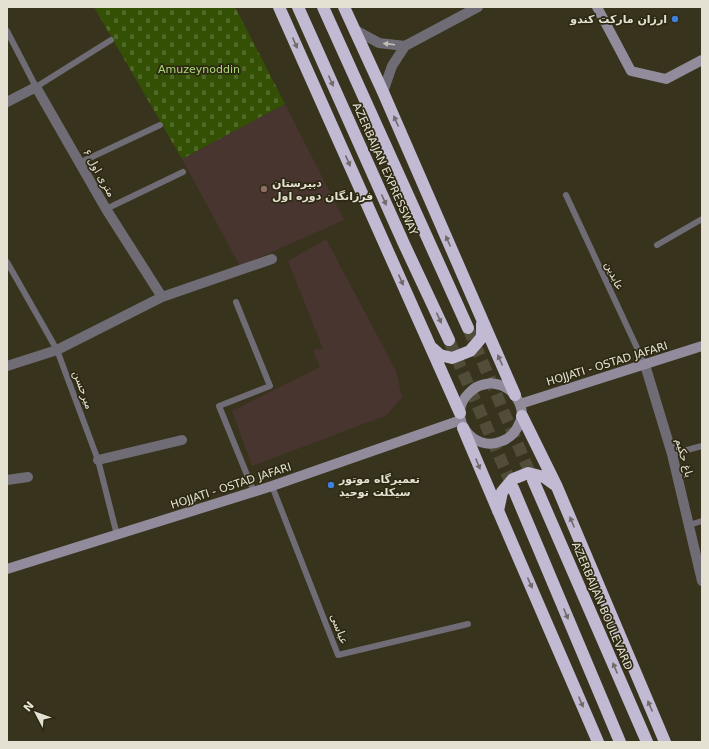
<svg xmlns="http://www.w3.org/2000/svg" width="709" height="749" viewBox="0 0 709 749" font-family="'DejaVu Sans','Noto Sans Arabic',sans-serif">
<defs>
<pattern id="cemetery-stones" width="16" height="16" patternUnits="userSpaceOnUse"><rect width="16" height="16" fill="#335004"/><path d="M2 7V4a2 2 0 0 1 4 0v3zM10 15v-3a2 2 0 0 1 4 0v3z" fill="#506928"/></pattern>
</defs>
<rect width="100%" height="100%" fill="#38331d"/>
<path fill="#493530" d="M 285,104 L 344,220 L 240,266 L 182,159 Z
M 326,239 L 396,371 L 402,397 L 387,415 L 252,466 L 232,411 L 320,367 L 313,350 L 323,349 L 288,261 Z"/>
<path fill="url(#cemetery-stones)" d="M 94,7 L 235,7 L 285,104 L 182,159 Z"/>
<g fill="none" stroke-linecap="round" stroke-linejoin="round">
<path stroke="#524d38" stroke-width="12" stroke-dasharray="12 6" stroke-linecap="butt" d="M 468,328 L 533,480
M 449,340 L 513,488"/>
<path stroke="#6f6c76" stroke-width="6" d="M 7,31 L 36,87 L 111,40
M 79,163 L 160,125
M 566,195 L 645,365
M 106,209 L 183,172
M 657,245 L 702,219
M 7,262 L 57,350 L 98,460 L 117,535
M 236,302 L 270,386 L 219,406 L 254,492
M 672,454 L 702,446
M 272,486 L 338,655 L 468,624
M 689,525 L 702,521"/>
<path stroke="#6f6c76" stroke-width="10" d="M 355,30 L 379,43 L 405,46 L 392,66 L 383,92
M 405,46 L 478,7
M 7,102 L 36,87 L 106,209 L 162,297
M 645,365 L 672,454 L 702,581
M 7,366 L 57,350 L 162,297 L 272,259
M 98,460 L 182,440
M 7,480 L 28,477"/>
<path stroke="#918b9c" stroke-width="10" d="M 597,7 L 631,71 L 666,79 L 702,60
M 491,383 C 494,384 497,384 500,385 C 513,389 522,402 522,416 C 522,418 520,422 519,424 C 516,432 510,438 502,441 C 473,454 445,416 469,393 C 473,389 477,386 482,385 C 485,384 488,384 491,383 Z
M 520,404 L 702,346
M 7,569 L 272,486 L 461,420"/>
<path stroke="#c2b9d3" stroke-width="12" d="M 279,7 L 460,413
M 298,7 L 404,244 L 449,340
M 323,7 L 468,328
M 344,7 L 383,92 L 515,395
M 431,347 L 440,355 L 452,358 L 470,351 L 482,337 L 482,324
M 522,416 L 557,487 L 665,742
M 463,428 C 507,533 553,637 598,742
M 533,480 L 647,742
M 513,488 L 620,742
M 498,511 L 502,492 L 513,479 L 528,473 L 544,477 L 555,485"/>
</g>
<defs><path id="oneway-solid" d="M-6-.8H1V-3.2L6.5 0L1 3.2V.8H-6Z"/></defs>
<g fill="#716a69">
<use href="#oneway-solid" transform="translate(295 43) rotate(66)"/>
<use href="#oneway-solid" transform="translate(331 81) rotate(66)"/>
<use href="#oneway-solid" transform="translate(396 121) rotate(-114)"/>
<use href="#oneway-solid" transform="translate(348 161) rotate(66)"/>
<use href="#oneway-solid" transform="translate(384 200) rotate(66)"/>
<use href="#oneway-solid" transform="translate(448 241) rotate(-114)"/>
<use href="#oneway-solid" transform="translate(401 280) rotate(66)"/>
<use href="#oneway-solid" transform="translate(439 318) rotate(65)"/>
<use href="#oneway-solid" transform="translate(500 360) rotate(-114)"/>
<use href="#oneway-solid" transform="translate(478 464) rotate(68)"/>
<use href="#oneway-solid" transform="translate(572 522) rotate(-113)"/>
<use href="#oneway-solid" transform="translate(530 583) rotate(66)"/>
<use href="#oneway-solid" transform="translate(566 614) rotate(67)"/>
<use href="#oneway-solid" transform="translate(615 668) rotate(-113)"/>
<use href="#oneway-solid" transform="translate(581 702) rotate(67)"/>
<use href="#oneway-solid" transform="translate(650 706) rotate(-113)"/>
</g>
<use fill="#c1beb7" href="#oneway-solid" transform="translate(389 44) rotate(-173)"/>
<g fill="#3f7fe0" stroke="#2e2913" stroke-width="1.5">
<circle cx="675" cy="19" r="4"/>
<circle cx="331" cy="485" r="4"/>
</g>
<circle fill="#8d6e63" stroke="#2e2913" stroke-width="1.5" cx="264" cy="189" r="4"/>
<g text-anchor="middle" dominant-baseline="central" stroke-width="3.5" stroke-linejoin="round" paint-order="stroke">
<g font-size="11" font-weight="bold" fill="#e4e1d3" stroke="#2e2913" text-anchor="start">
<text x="667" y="19" text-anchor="end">ارزان مارکت کندو</text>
<text x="272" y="183">دبیرستان<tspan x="272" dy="13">فرزانگان دوره اول</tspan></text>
<text x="339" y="479">تعمیرگاه موتور<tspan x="339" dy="13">سیکلت توحید</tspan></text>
</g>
<g font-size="11" fill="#a9d976" stroke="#2e2913">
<text x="199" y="69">Amuzeynoddin</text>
</g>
<g font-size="11" fill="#e4e1d3" stroke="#2e2913">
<text transform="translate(385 169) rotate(66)">AZERBAIJAN EXPRESSWAY</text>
<text transform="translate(99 173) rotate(60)">۶ متری اول</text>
<text transform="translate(614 276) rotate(65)">عابدین</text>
<text transform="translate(607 364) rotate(-17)">HOJJATI - OSTAD JAFARI</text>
<text transform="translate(83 390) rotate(70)">میرحسن</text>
<text transform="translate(684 458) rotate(75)">باغ حکیم</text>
<text transform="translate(231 486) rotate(-18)">HOJJATI - OSTAD JAFARI</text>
<text transform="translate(602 606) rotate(67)">AZERBAIJAN BOULEVARD</text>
<text transform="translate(339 629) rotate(69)">عباسی</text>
</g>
</g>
<rect width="709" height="749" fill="none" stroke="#e4e1d3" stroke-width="16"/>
<g transform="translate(36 713) rotate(311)" stroke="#2e2913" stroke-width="3" paint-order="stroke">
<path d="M0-3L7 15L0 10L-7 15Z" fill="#e4e1d3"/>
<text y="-6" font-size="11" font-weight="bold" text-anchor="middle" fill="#e4e1d3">N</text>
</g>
</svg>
